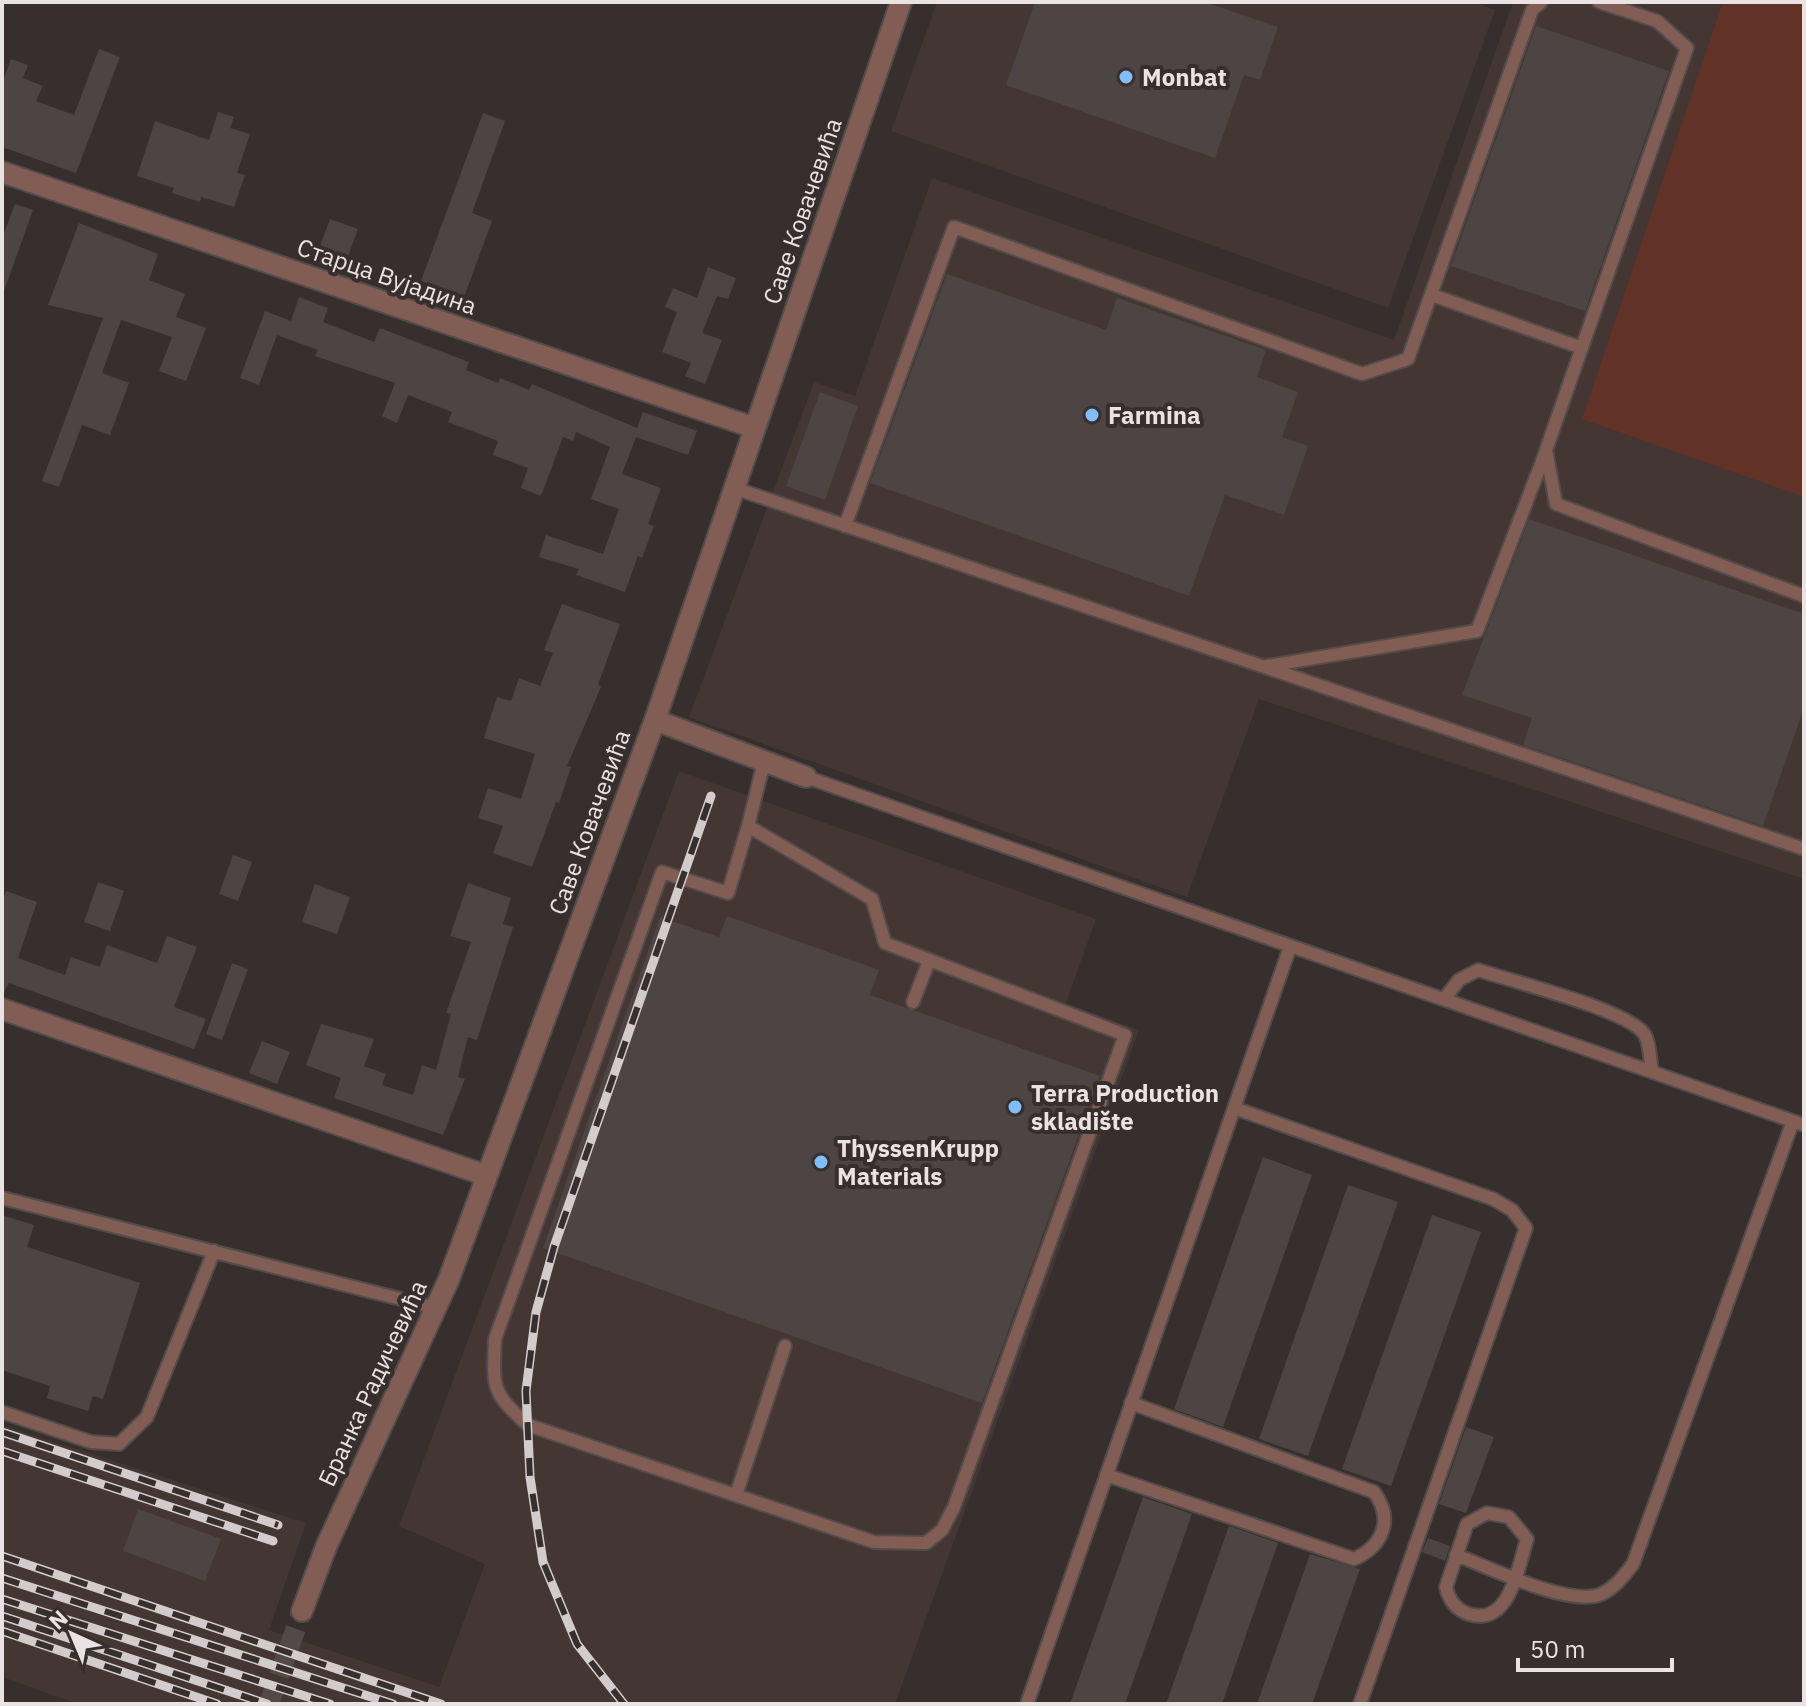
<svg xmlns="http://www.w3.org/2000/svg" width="1806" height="1706" viewBox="0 0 1806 1706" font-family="'IBM Plex Sans',sans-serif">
<rect width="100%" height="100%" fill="#362f2d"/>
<path fill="#443632" d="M 937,2 L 1474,2 L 1495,10 L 1388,308 L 891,131 Z
M 1513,2 L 1804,2 L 1804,879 L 1259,699 L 1187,897 L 689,717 L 814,382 L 855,396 L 932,178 L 1394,340 Z
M 679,771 L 1096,919 L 1066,1003 L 1139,1030 L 895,1704 L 78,1704 L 2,1677 L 2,1425 L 306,1523 L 269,1630 L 439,1687 L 485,1564 L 399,1526 Z"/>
<path fill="#623227" d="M 1723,2 L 1804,2 L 1804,497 L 1582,419 Z"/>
<path fill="#4d4543" d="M 1035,2 L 1205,2 L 1278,27 L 1260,80 L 1244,75 L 1215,158 L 1006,85 Z
M 1536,26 L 1669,71 L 1585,311 L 1451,266 Z
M 99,49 L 120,57 L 76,173 L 2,147 L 2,83 L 11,59 L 28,65 L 23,78 L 43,86 L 36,101 L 74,115 Z
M 218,112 L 234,117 L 230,128 L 250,134 L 237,173 L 245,175 L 234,207 L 201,197 L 200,202 L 172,193 L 174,188 L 137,176 L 155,121 L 209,140 Z
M 483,113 L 505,121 L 472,213 L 492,221 L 464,297 L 421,281 Z
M 15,204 L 33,210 L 4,291 L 2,238 Z
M 330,219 L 358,229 L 347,259 L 319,249 Z
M 79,223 L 158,254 L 149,280 L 185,294 L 176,317 L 206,328 L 186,381 L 159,371 L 172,337 L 121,320 L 102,373 L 129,383 L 110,435 L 82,425 L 59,487 L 42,481 L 103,318 L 48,305 Z
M 708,267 L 736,278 L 728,299 L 717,296 L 702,333 L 722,340 L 705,384 L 685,376 L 691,363 L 662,352 L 677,312 L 665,307 L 673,288 L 697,298 Z
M 947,274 L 1106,330 L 1117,298 L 1266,350 L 1257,377 L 1298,392 L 1282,437 L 1308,446 L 1284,515 L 1225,495 L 1189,596 L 870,483 Z
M 299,297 L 328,308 L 323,322 L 374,342 L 380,328 L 469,362 L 466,370 L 498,383 L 500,378 L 529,390 L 532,384 L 637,428 L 643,412 L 697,431 L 688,455 L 636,437 L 622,474 L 661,488 L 648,524 L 654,526 L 642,558 L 638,556 L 625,592 L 576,575 L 579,569 L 539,557 L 546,535 L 603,554 L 619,509 L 591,499 L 610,447 L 576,432 L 573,441 L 563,437 L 541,496 L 521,488 L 528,468 L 493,455 L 498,441 L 448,422 L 452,412 L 408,395 L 397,423 L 382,416 L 395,383 L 315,356 L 318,350 L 277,335 L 259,385 L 240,378 L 265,311 L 291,321 Z
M 820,392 L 858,406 L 825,500 L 786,486 Z
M 1529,519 L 1804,614 L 1804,708 L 1763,826 L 1523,745 L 1532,718 L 1462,695 Z
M 562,604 L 620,624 L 598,685 L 601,687 L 567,766 L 571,767 L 559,803 L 556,802 L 532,867 L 493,853 L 503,826 L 478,818 L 488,788 L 521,799 L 535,754 L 484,738 L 497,697 L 511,701 L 519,678 L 540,686 L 553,653 L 544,650 Z
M 233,855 L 252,862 L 238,901 L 219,894 Z
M 98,882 L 124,891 L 110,931 L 84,922 Z
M 468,883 L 511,898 L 503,924 L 513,927 L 477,1040 L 468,1037 L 458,1077 L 465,1079 L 443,1135 L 334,1098 L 341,1078 L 306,1065 L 321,1024 L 374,1039 L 364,1066 L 386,1074 L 382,1085 L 413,1095 L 422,1065 L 436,1070 L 451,1014 L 446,1013 L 471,942 L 450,936 Z
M 315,884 L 350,897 L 337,934 L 302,922 Z
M 6,891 L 37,902 L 18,958 L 65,975 L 71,957 L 100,967 L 107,945 L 157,963 L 167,936 L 197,947 L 174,1007 L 206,1019 L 194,1049 L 9,983 L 2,996 L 2,903 Z
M 727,916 L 879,970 L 870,995 L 1100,1076 L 982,1403 L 543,1248 L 660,917 L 719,937 Z
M 232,963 L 248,969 L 222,1040 L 206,1034 Z
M 262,1041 L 290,1052 L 277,1084 L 249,1073 Z
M 1263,1157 L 1312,1175 L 1223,1427 L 1174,1409 Z
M 1348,1185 L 1398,1202 L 1308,1456 L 1259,1439 Z
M 2,1215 L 34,1225 L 27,1247 L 140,1283 L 103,1399 L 93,1396 L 88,1411 L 47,1398 L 50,1386 L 2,1370 Z
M 1432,1215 L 1481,1232 L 1391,1486 L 1342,1469 Z
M 1466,1427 L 1494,1437 L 1466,1513 L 1439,1504 Z
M 1143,1497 L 1192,1514 L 1125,1704 L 1070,1704 Z
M 138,1509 L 221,1539 L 205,1581 L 123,1551 Z
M 1229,1526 L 1278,1543 L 1222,1704 L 1166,1704 Z
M 1428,1538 L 1450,1546 L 1445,1561 L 1422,1552 Z
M 1310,1554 L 1360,1569 L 1312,1704 L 1257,1704 Z"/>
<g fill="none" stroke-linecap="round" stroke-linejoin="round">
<path stroke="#514a48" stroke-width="20" stroke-dasharray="20 10" stroke-linecap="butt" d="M 269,1704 L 302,1611"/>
<defs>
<path id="service" d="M 1599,2 L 1657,21 L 1687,48 L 1546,450 L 1556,504 L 1804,596
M 1432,295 L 1582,348
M 734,488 L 1804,849
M 845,526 L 954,227 L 1362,374 L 1408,359 L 1532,10 L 1541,2
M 1267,666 L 1477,631 L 1546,451
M 806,777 L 1804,1125
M 748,826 L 728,893 L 662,872 L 495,1339 C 493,1388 491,1392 528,1425 L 874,1542 L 926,1543 L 942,1530 L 954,1507 L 1125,1035 L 885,943 L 872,899 L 748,826 L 764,762
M 1444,999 L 1459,980 L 1478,970 C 1510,981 1630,1010 1645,1035 C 1650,1044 1650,1061 1652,1072
M 913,1002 L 929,961
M 1234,1108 L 1493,1199 L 1512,1210 L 1526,1228 L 1360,1704
M 2,1198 L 436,1308
M 2,1412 L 91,1442 L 119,1444 L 147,1417 L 214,1251
M 1106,1475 L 1354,1559 C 1383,1546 1394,1519 1374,1492 L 1131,1403
M 736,1495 L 785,1346
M 1487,1513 L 1509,1517 L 1527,1539 C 1518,1567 1510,1627 1469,1614 C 1456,1610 1449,1600 1446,1587 L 1467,1524 Z
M 1456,1555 C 1491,1568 1558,1602 1595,1596 C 1611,1593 1624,1576 1633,1564 L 1793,1121
M 1027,1704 L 1290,947"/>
<path id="minor" d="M 2,172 L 755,428
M 655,720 L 806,777
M 2,1009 L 485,1175
M 302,1611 L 326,1547 L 449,1279 L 655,720 L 901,2"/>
</defs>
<use href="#service" stroke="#534c4a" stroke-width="16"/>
<use href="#minor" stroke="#534c4a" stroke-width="24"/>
<use href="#service" stroke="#825d54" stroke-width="12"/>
<use href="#minor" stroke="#825d54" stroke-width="20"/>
<defs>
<path id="rail" d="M 2,1432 L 278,1525
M 2,1451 L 273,1541
M 2,1556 L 441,1704
M 2,1578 L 393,1704
M 2,1599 L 330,1704
M 2,1616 L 267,1704
M 2,1631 L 217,1704
M 624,1704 L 577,1644 L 543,1562 L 530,1477 L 526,1391 L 536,1312 L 554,1247 L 711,796"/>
</defs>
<use href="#rail" stroke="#d2cdcc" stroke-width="9"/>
<use href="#rail" stroke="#362f2d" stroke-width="6" stroke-dasharray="18" stroke-linecap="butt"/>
</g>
<g fill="#81bdfa" stroke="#362f2d" stroke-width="3">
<circle cx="1126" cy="77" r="8"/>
<circle cx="1092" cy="415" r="8"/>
<circle cx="1015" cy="1107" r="8"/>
<circle cx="821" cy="1162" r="8"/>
</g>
<g text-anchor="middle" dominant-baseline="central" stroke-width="8" stroke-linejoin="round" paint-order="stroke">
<g font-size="24" font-weight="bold" fill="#e9e4e3" stroke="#362f2d" text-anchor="start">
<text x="1142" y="77">Monbat</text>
<text x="1108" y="415">Farmina</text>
<text x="1031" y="1093">Terra Production<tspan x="1031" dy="28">skladište</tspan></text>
<text x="837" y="1148">ThyssenKrupp<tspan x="837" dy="28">Materials</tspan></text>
</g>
<g font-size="24" fill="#e9e4e3" stroke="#362f2d">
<text transform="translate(802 211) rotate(-71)">Саве Ковачевића</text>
<text transform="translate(387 276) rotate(19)">Старца Вујадина</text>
<text transform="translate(589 822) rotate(-70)">Саве Ковачевића</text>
<text transform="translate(372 1383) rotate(-65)">Бранка Радичевића</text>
</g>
</g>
<rect width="1806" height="1706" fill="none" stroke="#e9e4e3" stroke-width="8"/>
<g transform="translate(72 1634) rotate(316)" stroke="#362f2d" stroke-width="6" paint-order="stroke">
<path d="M0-6L14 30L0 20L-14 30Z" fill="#e9e4e3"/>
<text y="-12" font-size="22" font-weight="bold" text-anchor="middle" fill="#e9e4e3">N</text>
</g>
<path d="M1518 1658v12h154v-12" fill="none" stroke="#e9e4e3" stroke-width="4"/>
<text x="1530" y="1658" font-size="24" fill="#e9e4e3" stroke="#362f2d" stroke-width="6" paint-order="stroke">50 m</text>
</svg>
